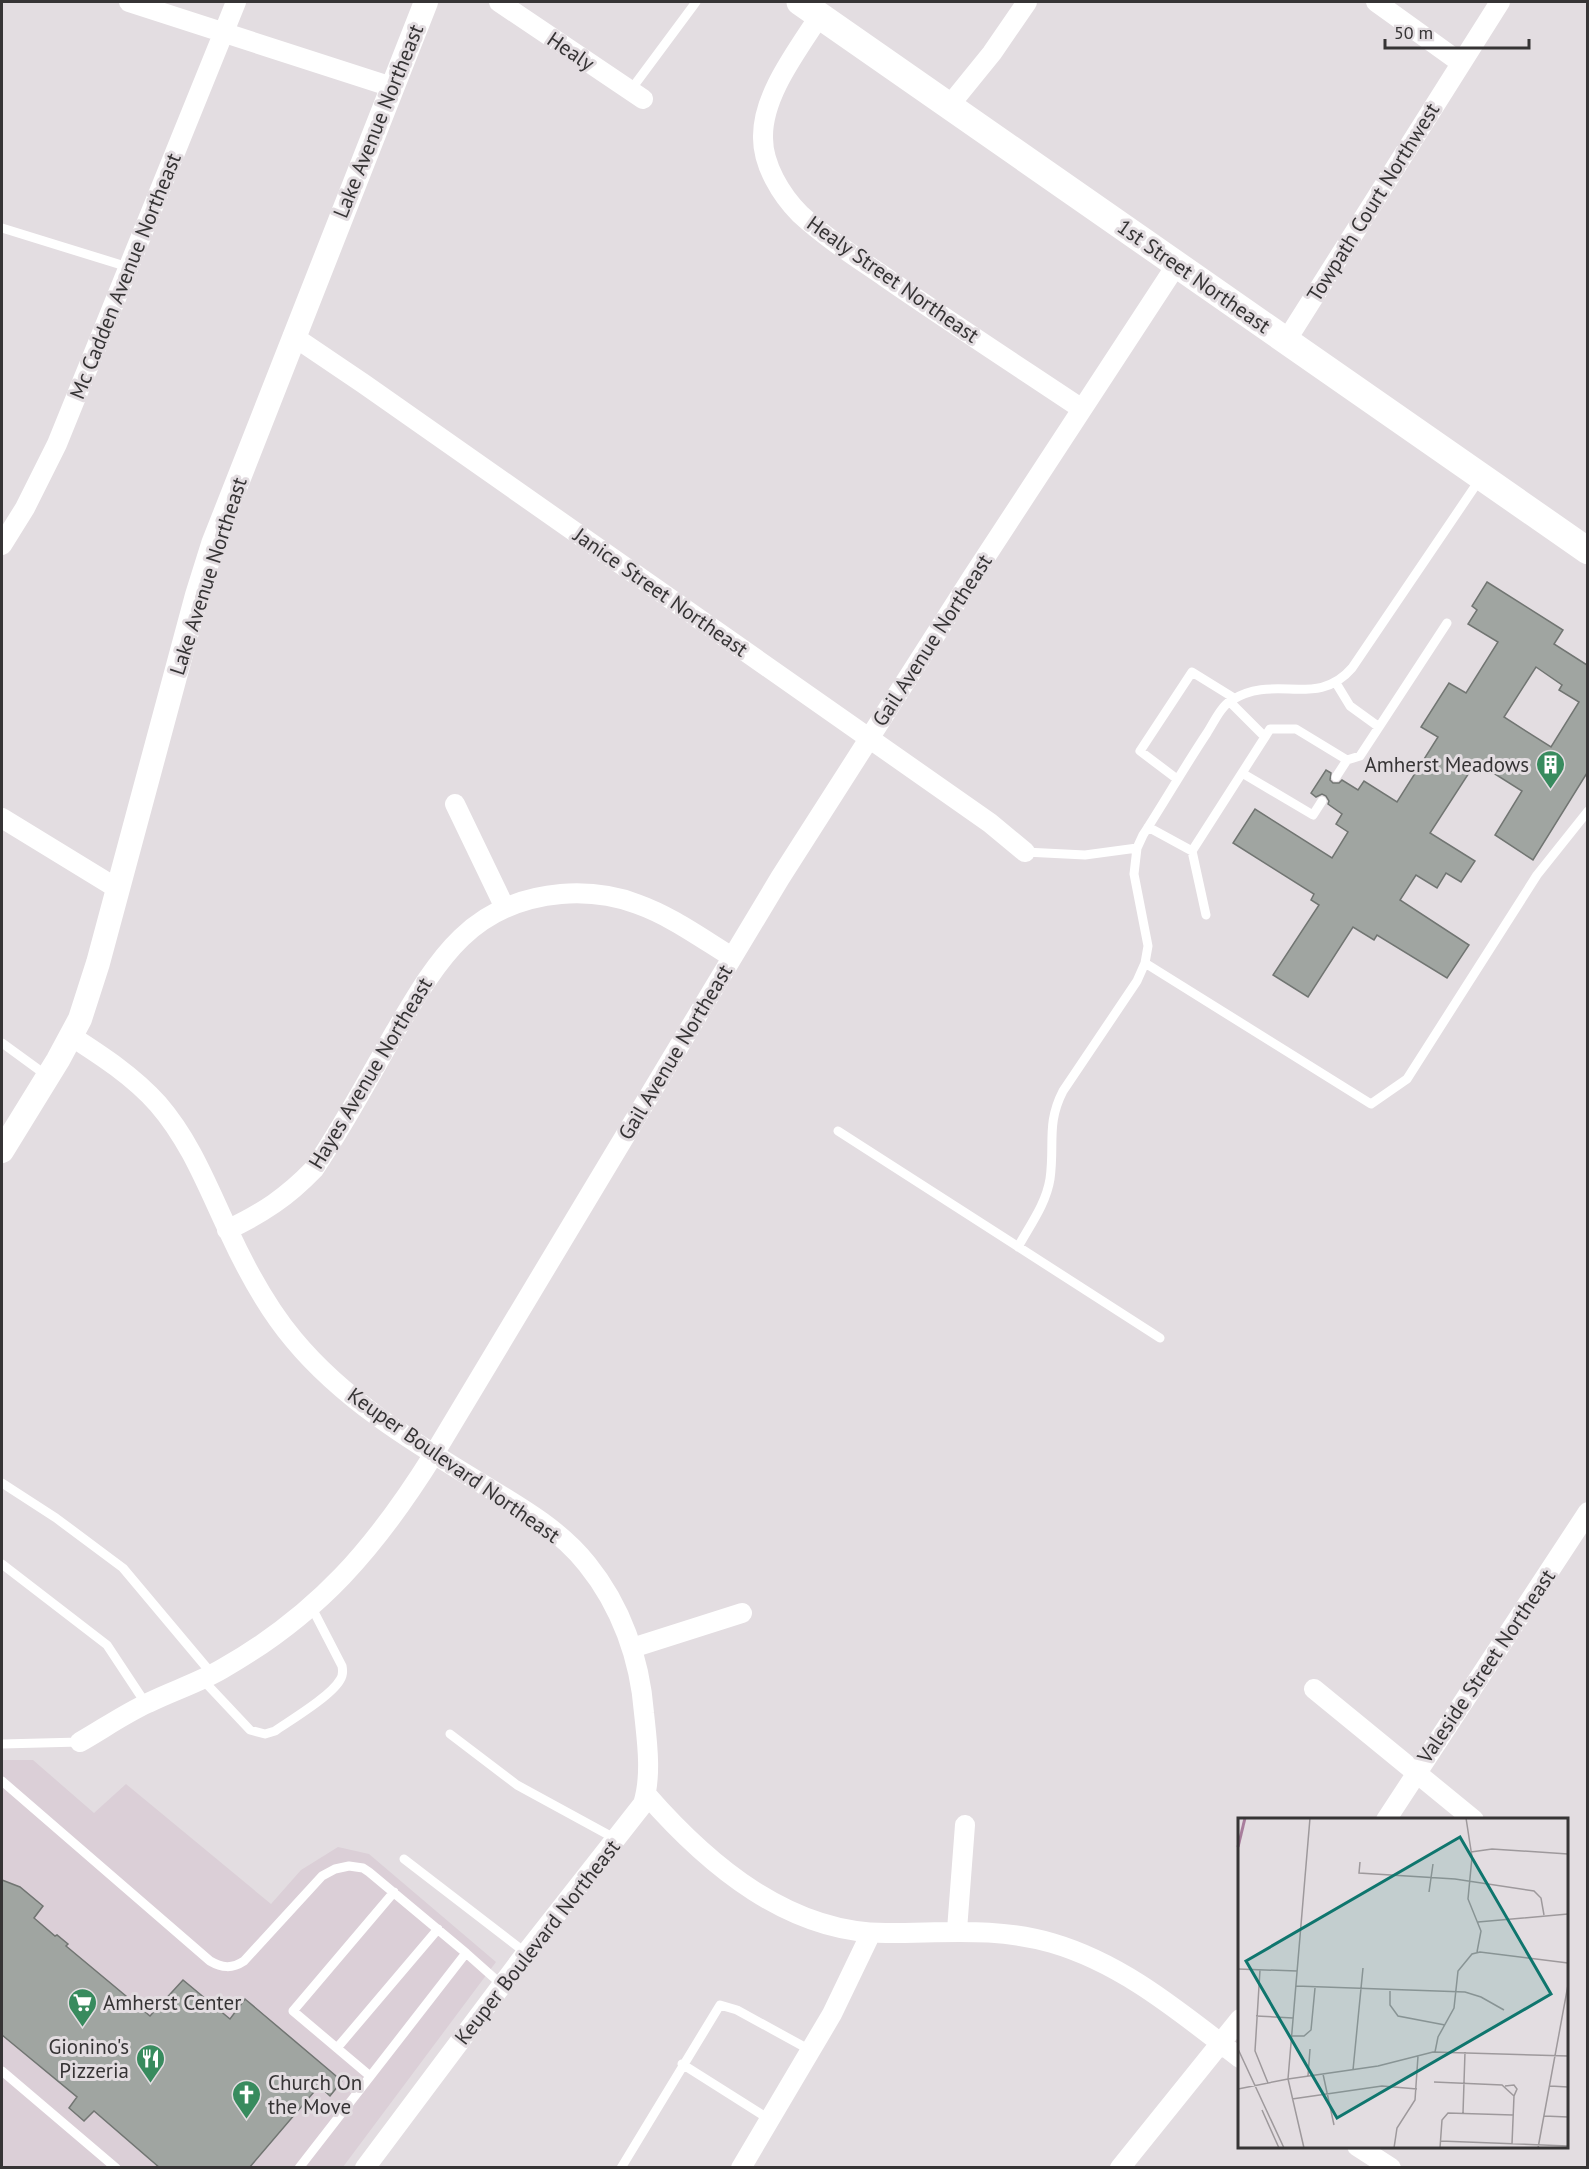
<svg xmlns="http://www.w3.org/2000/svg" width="1589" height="2169" viewBox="0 0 1589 2169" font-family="'PT Sans',sans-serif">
<rect width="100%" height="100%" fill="#e3dde1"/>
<path fill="#dbcfd7" d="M 2,1760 L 33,1760 L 94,1813 L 126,1784 L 271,1904 L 301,1870 L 338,1847 L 369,1854 L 496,1962 L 343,2167 L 2,2168 Z"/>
<path fill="#a0a5a1" stroke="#717572" stroke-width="1.5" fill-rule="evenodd" d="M 1487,582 L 1563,630 L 1554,644 L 1587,665 L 1587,773 L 1533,860 L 1495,835 L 1522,791 L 1476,762 L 1430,833 L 1475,861 L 1461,882 L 1446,873 L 1437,888 L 1416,875 L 1400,900 L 1469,945 L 1447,978 L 1377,935 L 1374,940 L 1353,927 L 1308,997 L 1273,975 L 1319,905 L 1311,900 L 1314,894 L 1233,843 L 1255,809 L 1332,858 L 1348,832 L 1336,824 L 1342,814 L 1328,804 L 1329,801 L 1326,796 L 1322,794 L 1316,797 L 1311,793 L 1326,770 L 1331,773 L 1330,780 L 1333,783 L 1339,783 L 1342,780 L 1358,790 L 1364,781 L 1397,802 L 1438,737 L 1421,727 L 1449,683 L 1466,693 L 1498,642 L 1468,624 L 1477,610 L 1472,606 ZM 1536,667 L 1562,685 L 1559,690 L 1579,702 L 1551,747 L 1504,717 Z
M 2,1880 L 20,1887 L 43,1906 L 34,1918 L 55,1936 L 57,1935 L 68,1944 L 66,1946 L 150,2016 L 183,1980 L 230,2019 L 245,1999 L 342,2081 L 330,2096 L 319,2086 L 249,2168 L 160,2168 L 94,2111 L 84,2121 L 69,2108 L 77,2097 L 2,2035 Z"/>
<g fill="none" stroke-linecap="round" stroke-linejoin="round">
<path stroke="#fff" stroke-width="9" d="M 630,91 L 696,2
M 2,228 L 128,267
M 1229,701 L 1265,737 L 1270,729 L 1296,729 L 1347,760 L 1360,756 L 1379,727 L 1350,706 L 1336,683
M 1379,727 L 1447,623
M 1242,773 L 1313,815 L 1322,801
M 1336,777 L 1347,760
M 1177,779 L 1140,751 L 1192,672 L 1234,698
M 1148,827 L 1192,851 L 1265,737
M 1192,851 L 1206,915
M 1025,852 L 1085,855 L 1137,848
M 1145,963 L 1371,1104 L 1407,1079 L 1537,875 L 1588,811
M 2,1043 L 46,1075
M 838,1131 L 1160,1338
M 1018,1247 C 1030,1225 1046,1204 1050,1179 C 1055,1144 1046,1124 1063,1091 L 1137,981 L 1145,963 L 1148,946 L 1134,874 L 1137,848 L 1143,835 C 1165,801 1185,766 1207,733 C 1214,722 1221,706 1232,700 C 1275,673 1317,709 1352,668 L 1480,479
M 2,1483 L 56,1518 L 123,1568 L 212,1674
M 2,1564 L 107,1645 L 146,1704
M 202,1679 L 250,1730 L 265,1734 L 275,1731 C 291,1720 331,1696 340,1680 C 343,1676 343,1671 342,1666 L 311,1606
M 450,1734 L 517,1785 L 616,1839
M 2,1744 L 80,1742
M 2,1781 L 210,1961 C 222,1968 232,1969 244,1961 L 322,1876 L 335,1869 L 349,1866 L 363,1868 L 369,1872 L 466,1953
M 404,1859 L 526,1953
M 337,2048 L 438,1929
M 682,2064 L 769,2119
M 2,2071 L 116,2168
M 370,2076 L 293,2011 L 394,1892
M 299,2168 L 466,1953 L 502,1985
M 621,2168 L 720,2005 L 737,2010 L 810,2050"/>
<path stroke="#fff" stroke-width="20" d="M 129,2 L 392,87
M 499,2 L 643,99
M 1376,2 L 1461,63
M 820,15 C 798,50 762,95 763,138 C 763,165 781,195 800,214 C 826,238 856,257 885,277 C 950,322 1016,365 1082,409
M 949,106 L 992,53 L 1027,2
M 293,336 L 364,384 L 990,823 L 1025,852
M 1286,341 L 1500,2
M 2,545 L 25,508 L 57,444 L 236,2
M 455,804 L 505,908
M 2,818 L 118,889
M 71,1036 C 102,1056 133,1076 158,1104 C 191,1142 208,1188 229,1232 C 247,1271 267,1308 294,1340 C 343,1399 410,1440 474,1479 C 513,1503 558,1527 587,1564 C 621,1606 640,1659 644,1713 C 647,1741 652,1776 643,1804 L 526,1953 L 365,2168
M 227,1230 C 263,1213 287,1197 314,1169 C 344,1125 369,1078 395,1032 C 437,961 470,902 561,894 C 586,892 613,895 637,904 C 671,916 701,938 732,957
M 632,1648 L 742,1613
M 1314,1689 L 1474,1820
M 80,1742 C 103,1729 124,1714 148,1703 C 172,1691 198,1683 222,1669 C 319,1614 376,1547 434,1454 L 780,878 L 973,576 L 1177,264
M 646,1794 C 708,1865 790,1935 890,1933 C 945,1933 998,1927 1052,1943 C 1124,1964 1181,2013 1240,2058
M 1386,1820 L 1588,1512
M 957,1930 L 965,1825
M 1357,2146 L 1391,2168
M 741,2168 L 832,2014 L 871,1933
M 1120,2168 L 1240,2019"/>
<path stroke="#fff" stroke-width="24" d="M 2,1151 L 58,1060 L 80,1019 L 98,963 L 197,595 L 213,544 L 426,2"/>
<path stroke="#fff" stroke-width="27" d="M 800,2 L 1588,551"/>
</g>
<defs>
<symbol id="building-pin" viewBox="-11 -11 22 30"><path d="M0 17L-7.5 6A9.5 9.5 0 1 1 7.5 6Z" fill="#388b5e" stroke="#e3dde1"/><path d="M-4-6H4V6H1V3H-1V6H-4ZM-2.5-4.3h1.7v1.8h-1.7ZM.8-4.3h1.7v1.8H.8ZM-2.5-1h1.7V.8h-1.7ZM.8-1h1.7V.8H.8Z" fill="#fff"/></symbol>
<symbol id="supermarket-pin" viewBox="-11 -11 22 30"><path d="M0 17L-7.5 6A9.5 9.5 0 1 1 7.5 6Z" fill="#388b5e" stroke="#e3dde1"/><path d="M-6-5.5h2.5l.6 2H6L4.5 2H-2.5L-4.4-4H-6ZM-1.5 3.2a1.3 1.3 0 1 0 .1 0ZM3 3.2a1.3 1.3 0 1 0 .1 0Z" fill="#fff"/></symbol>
<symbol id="restaurant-pin" viewBox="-11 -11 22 30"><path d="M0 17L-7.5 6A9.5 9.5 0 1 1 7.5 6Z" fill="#388b5e" stroke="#e3dde1"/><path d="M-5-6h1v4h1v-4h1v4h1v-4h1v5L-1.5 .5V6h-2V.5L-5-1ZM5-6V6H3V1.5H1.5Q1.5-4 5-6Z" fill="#fff"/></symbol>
<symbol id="church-pin" viewBox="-11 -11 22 30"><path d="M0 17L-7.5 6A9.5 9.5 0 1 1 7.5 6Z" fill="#388b5e" stroke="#e3dde1"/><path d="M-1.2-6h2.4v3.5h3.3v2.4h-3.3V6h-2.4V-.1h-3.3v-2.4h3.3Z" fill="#fff"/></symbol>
</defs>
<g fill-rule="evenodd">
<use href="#building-pin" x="1534" y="748" width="33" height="45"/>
<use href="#supermarket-pin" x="66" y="1986" width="33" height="45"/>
<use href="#restaurant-pin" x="134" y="2042" width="33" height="45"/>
<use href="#church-pin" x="230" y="2078" width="33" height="45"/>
</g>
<g text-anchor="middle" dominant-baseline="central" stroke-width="6" stroke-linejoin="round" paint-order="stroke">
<g font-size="21" fill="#363435" stroke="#e3dde1">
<text transform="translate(571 51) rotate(34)">Healy</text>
<text transform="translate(378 121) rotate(-68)">Lake Avenue Northeast</text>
<text transform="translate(1373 202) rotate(-58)">Towpath Court Northwest</text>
<text transform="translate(125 276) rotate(-68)">Mc Cadden Avenue Northeast</text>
<text transform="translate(1194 276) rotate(35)">1st Street Northeast</text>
<text transform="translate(893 279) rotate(35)">Healy Street Northeast</text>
<text transform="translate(208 576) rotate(-72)">Lake Avenue Northeast</text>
<text transform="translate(661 592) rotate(35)">Janice Street Northeast</text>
<text transform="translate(932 640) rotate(-57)">Gail Avenue Northeast</text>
<text transform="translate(675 1052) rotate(-59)">Gail Avenue Northeast</text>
<text transform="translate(370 1073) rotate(-59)">Hayes Avenue Northeast</text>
<text transform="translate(454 1465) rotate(35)">Keuper Boulevard Northeast</text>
<text transform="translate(1486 1666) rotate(-56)">Valeside Street Northeast</text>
<text transform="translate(537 1942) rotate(-52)">Keuper Boulevard Northeast</text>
</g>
<g font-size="21" fill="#363435" stroke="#e3dde1" text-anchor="end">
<text x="1529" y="764">Amherst Meadows</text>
<text x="103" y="2002" text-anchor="start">Amherst Center</text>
<text x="129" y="2046">Gionino's<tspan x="129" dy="24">Pizzeria</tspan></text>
<text x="268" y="2082" text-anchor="start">Church On<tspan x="268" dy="24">the Move</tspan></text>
</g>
</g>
<g transform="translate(1238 1818)">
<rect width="330" height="330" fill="#e3dde1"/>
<path fill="none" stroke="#a87d9c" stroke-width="3" d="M 0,29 L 7,0"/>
<path fill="none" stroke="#9e999c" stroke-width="1.5" d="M 228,0 L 234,39 L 230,81 L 243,113 L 239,134M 283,0 L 317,0M 233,34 L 254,31 L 330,36M 122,44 L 121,55 L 217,61 L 296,73 L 303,80 L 306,97M 191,74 L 195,46M 240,104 L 330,96M 0,151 L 59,153M 22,152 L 17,233 L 30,265M 58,168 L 227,174 L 243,179 L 266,192M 152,173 L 152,187 L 160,198 L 207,207M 18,198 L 55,200M 54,218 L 66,218 L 73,212 L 77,170M 0,231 L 46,330M 197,234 L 200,219 L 216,190 L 220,153 L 234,136 L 242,134 L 330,145M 115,252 L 125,150M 85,256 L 96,307M 70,258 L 72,231M 50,261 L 140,248 L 195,234 L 330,238M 196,264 L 264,267 L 276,278M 267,268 L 276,267 L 279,271 L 276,278 L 274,326M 312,268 L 330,269M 0,271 L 50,261M 54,281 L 144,268 L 179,271M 24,292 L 41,330M 225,295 L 227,234M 306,298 L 330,299M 202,323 L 330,328M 66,330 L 50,261 L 72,0M 156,330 L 159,310 L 177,282 L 180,238M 202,330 L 204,302 L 210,295 L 275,297M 300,330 L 330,167"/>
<path fill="#0f766e" fill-opacity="0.15" stroke="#0f766e" stroke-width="3" d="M 222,19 L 313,176 L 99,300 L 8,143 Z"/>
<rect width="330" height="330" fill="none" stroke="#363435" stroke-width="3"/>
</g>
<rect width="1589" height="2169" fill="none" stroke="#363435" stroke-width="6"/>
<path d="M1385 39v9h144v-9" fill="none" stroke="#363435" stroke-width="3"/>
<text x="1394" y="39" font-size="18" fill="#363435" stroke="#e3dde1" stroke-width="4.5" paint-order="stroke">50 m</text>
</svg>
